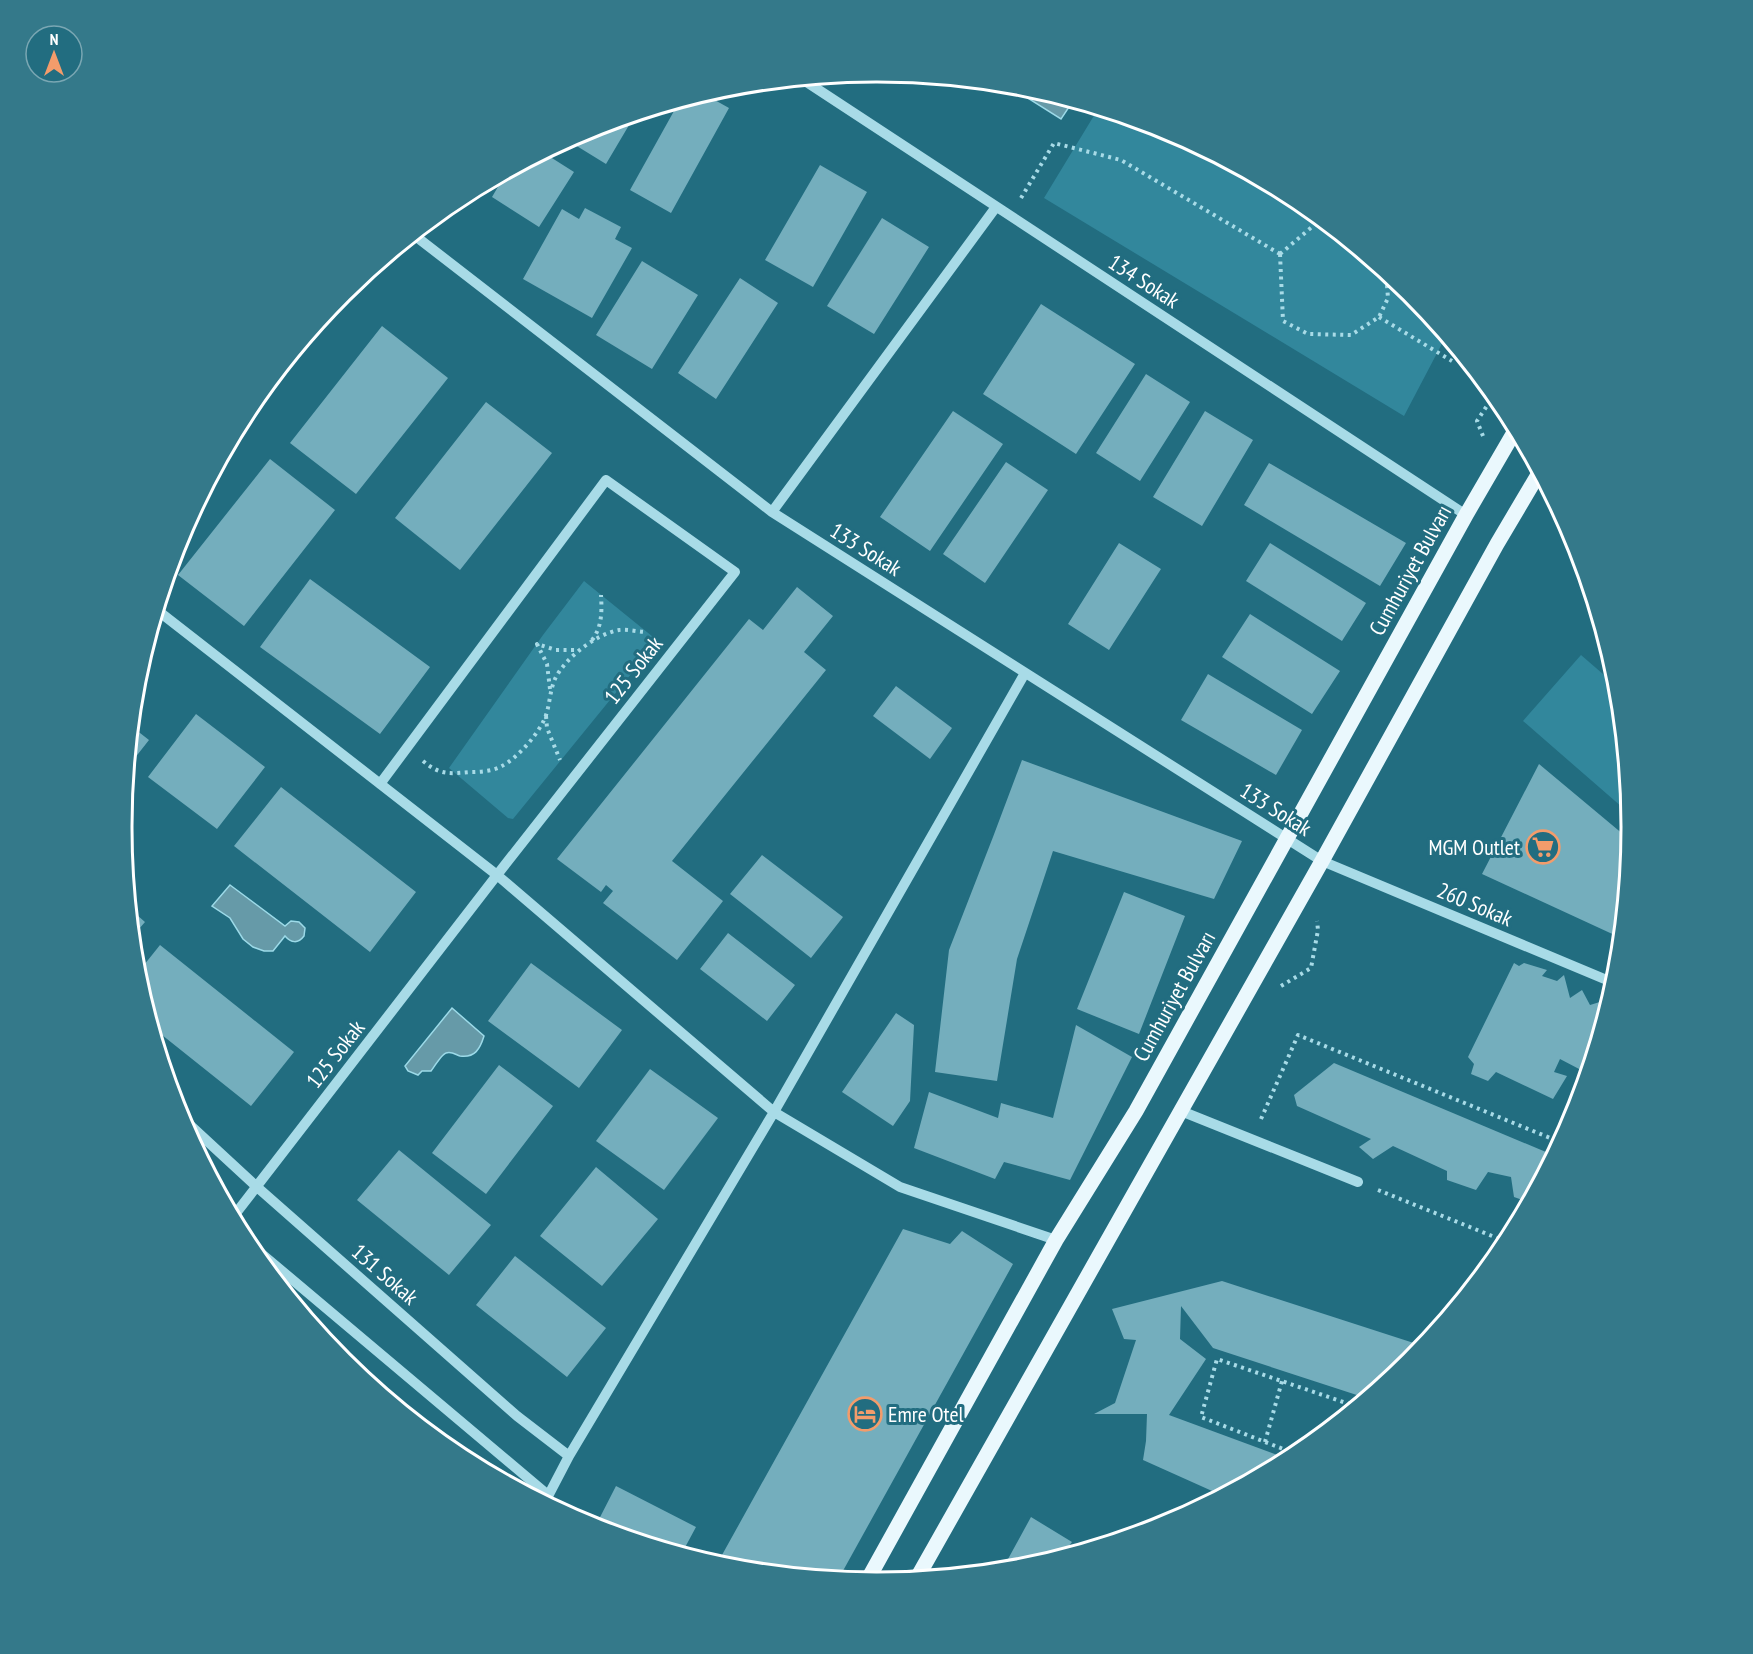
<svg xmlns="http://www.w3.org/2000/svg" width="1753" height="1654" viewBox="0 0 1753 1654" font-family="'PT Sans Narrow',sans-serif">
<rect width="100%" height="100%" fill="#226d80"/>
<path fill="#32879c" d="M 1098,109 L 1166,130 L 1296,199 L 1411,293 L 1446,336 L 1404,416 L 1044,198 Z
M 584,581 L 658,641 L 513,819 L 508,818 L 449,768 L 543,635 Z
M 1581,655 L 1618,687 L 1630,814 L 1523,721 Z"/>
<path fill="#669aa8" stroke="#9cdae8" stroke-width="1.5" d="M 1007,85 L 1024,87 L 1073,101 L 1061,119 Z
M 230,885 L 285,926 L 291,921 L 299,922 L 305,928 L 304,936 C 298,944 291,943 285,936 L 273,951 L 264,951 L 253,947 L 243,939 L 230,918 L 212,906 Z
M 452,1008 L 484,1036 C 480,1049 475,1058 460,1056 C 456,1055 452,1051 446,1053 C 442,1054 434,1067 431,1071 L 422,1071 L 418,1075 L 408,1071 L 405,1066 Z"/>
<path fill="#74aebd" d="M 704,94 L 729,108 L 671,213 L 630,190 L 679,102 Z
M 635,115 L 606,164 L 567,140 L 588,129 Z
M 544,153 L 574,172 L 539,227 L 492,197 L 506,173 Z
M 820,165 L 867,192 L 813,287 L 765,260 Z
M 585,208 L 621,227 L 615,239 L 632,248 L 592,318 L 523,279 L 562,209 L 579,219 Z
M 882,218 L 929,247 L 874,334 L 827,306 Z
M 642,261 L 698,295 L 652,369 L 596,335 Z
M 740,278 L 778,303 L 716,399 L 678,373 Z
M 1041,304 L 1135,364 L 1076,454 L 983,394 Z
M 382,326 L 448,378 L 356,494 L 290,443 Z
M 1146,374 L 1190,402 L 1140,481 L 1096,453 Z
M 486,402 L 552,453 L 460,570 L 395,518 Z
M 953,411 L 1003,444 L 930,551 L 880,517 Z
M 1205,411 L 1253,440 L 1202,526 L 1153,497 Z
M 270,459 L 335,510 L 244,626 L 178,575 Z
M 1006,462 L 1048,490 L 985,583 L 943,554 Z
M 1269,463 L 1406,543 L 1380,586 L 1244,505 Z
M 1119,543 L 1161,569 L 1109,650 L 1068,624 Z
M 1270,543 L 1366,603 L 1342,641 L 1246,581 Z
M 310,579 L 430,667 L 380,734 L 260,647 Z
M 797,587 L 833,616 L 804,652 L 826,670 L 672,861 L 723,901 L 677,960 L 603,903 L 613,891 L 606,885 L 601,892 L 557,859 L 749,619 L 763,630 Z
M 1250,614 L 1340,671 L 1312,714 L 1222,657 Z
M 1208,674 L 1302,730 L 1276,775 L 1181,720 Z
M 896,686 L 952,728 L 930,759 L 873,716 Z
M 196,714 L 265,767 L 217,829 L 148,777 Z
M 131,726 L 149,740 L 127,768 Z
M 1022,760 L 1242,841 L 1214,899 L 1053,851 L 1017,959 L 997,1081 L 935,1072 L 949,950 L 993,837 Z
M 1539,764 L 1630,840 L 1621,938 L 1482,874 Z
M 281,787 L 416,892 L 370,952 L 234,846 Z
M 762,855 L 843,917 L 811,958 L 730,894 Z
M 1124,892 L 1185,916 L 1139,1034 L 1077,1009 Z
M 130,909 L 145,922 L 132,937 L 130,916 Z
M 728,933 L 795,985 L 767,1021 L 700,969 Z
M 160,945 L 294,1052 L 251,1106 L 152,1027 L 136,975 Z
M 531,963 L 622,1030 L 579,1088 L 488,1021 Z
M 1514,963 L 1519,966 L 1524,963 L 1547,970 L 1542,976 L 1557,981 L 1564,975 L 1570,998 L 1582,990 L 1590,1005 L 1603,1001 L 1606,1011 L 1585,1079 L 1581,1070 L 1560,1059 L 1554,1072 L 1567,1076 L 1553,1099 L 1496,1072 L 1488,1081 L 1471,1074 L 1474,1064 L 1468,1057 Z
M 896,1013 L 914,1025 L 910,1101 L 893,1126 L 842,1092 Z
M 1076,1025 L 1132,1057 L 1070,1180 L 1004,1162 L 995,1179 L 914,1148 L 929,1092 L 998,1118 L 1001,1103 L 1053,1118 Z
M 1334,1063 L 1553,1155 L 1528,1202 L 1514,1197 L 1511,1177 L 1488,1172 L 1476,1190 L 1447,1180 L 1447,1171 L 1393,1146 L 1373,1159 L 1359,1147 L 1371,1139 L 1297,1106 L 1294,1095 Z
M 499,1065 L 553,1106 L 486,1194 L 432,1153 Z
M 650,1069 L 718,1118 L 664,1190 L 596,1141 Z
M 399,1150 L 491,1225 L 449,1275 L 357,1200 Z
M 596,1167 L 658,1219 L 602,1286 L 540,1236 Z
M 903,1229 L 950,1244 L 962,1231 L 1013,1264 L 839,1578 L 729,1567 L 717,1564 Z
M 515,1256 L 606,1328 L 567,1377 L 476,1305 Z
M 1222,1281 L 1423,1346 L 1410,1361 L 1366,1398 L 1213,1348 L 1181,1306 L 1180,1339 L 1206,1359 L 1169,1415 L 1288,1459 L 1221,1495 L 1143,1460 L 1146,1441 L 1147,1414 L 1094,1414 L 1115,1403 L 1136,1340 L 1124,1339 L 1112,1309 Z
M 616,1486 L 696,1527 L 682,1553 L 595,1527 Z
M 1031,1517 L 1072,1542 L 1064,1552 L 1068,1554 L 1023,1568 L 1002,1570 Z"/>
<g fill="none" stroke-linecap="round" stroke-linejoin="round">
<path stroke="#a8dbe7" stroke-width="4" stroke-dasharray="3 4.5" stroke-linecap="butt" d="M 1021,198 L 1054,143 L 1121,160 L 1280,254
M 1280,254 L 1283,321 L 1308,334 L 1351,335 L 1379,317 L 1388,298 L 1386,273
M 1280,254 L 1319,221 L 1326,224
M 1379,317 L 1452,361
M 1483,436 L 1477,421 L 1494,395
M 592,640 C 602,627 602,612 601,595
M 550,689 L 547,664 L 537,644 L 556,650 L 579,650
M 546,716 L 547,728 L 560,760
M 423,761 C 440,775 449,774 470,772 C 481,772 493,771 502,766 C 518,758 541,731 546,715 C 550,703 550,690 555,679 C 565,658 596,634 619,630 C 628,629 638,632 647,632
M 1281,986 L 1311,968 L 1318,930 L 1317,921
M 1261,1119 L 1298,1035 L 1560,1142
M 1378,1190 L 1507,1242
M 1265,1442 L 1282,1381
M 1296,1454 L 1201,1417 L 1217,1359 L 1355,1406"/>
<path stroke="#a8dbe7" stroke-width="10" d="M 802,79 L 1466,515
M 414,235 L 772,512 L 1322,861 L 1614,983
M 772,512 L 996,207
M 157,610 L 497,875 L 774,1112 L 900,1187 L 1056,1240
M 1181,1111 L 1358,1182
M 179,1115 L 257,1187 L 517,1416 L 569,1456
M 233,1217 L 497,875 L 735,572 L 606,480 L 380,784
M 244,1239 L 548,1495
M 545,1502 L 569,1456 L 774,1112 L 1025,673"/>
<path stroke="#eaf8fd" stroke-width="15" d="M 917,1578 L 1322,861 L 1497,544 L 1539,473
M 867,1581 L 1056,1240 L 1136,1111 L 1466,515 L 1516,429"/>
</g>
<defs>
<symbol id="supermarket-ring" viewBox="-11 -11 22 22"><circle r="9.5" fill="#226d80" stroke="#f39c6b" stroke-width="1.5"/><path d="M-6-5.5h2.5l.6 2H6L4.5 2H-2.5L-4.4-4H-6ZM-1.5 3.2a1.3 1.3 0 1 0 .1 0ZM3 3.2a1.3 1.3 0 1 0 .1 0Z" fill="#f39c6b"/></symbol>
<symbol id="hotel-ring" viewBox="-11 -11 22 22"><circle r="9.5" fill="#226d80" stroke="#f39c6b" stroke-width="1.5"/><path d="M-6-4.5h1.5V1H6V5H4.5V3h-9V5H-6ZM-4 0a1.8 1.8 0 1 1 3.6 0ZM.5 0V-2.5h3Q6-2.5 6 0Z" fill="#f39c6b"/></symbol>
</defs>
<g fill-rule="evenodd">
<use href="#supermarket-ring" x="1524" y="828" width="38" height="38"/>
<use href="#hotel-ring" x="846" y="1395" width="38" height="38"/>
</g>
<g text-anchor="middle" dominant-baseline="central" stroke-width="6" stroke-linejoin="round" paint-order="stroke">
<g font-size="22" fill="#fff" stroke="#226d80">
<text transform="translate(1144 281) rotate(33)">134 Sokak</text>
<text transform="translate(866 549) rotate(32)">133 Sokak</text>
<text transform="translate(1410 570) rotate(-61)">Cumhuriyet Bulvarı</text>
<text transform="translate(633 670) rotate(-52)">125 Sokak</text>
<text transform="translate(1276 809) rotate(32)">133 Sokak</text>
<text transform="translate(1475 904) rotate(23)">260 Sokak</text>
<text transform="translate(1174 996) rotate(-61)">Cumhuriyet Bulvarı</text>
<text transform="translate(335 1054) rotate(-52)">125 Sokak</text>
<text transform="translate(385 1274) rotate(41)">131 Sokak</text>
</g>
<g font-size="22" fill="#fff" stroke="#226d80" text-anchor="end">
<text x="1520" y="847">MGM Outlet</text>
<text x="888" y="1414" text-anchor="start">Emre Otel</text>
</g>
</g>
<path d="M0 0H1753V1654H0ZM876 82H877A744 744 0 0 1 1621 826V828A744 744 0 0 1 877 1572H876A744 744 0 0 1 132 828V826A744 744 0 0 1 876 82Z" fill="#34798a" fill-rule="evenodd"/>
<path fill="none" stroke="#fff" stroke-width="3" d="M876 82H877A744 744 0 0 1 1621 826V828A744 744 0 0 1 877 1572H876A744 744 0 0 1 132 828V826A744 744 0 0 1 876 82Z"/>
<g transform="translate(54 54)"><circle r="28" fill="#226d80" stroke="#7aa7b3" stroke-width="1.5"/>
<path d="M0-4.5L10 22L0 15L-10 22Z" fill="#f39c6b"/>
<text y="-9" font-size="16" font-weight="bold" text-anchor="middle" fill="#ffffff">N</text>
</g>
</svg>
